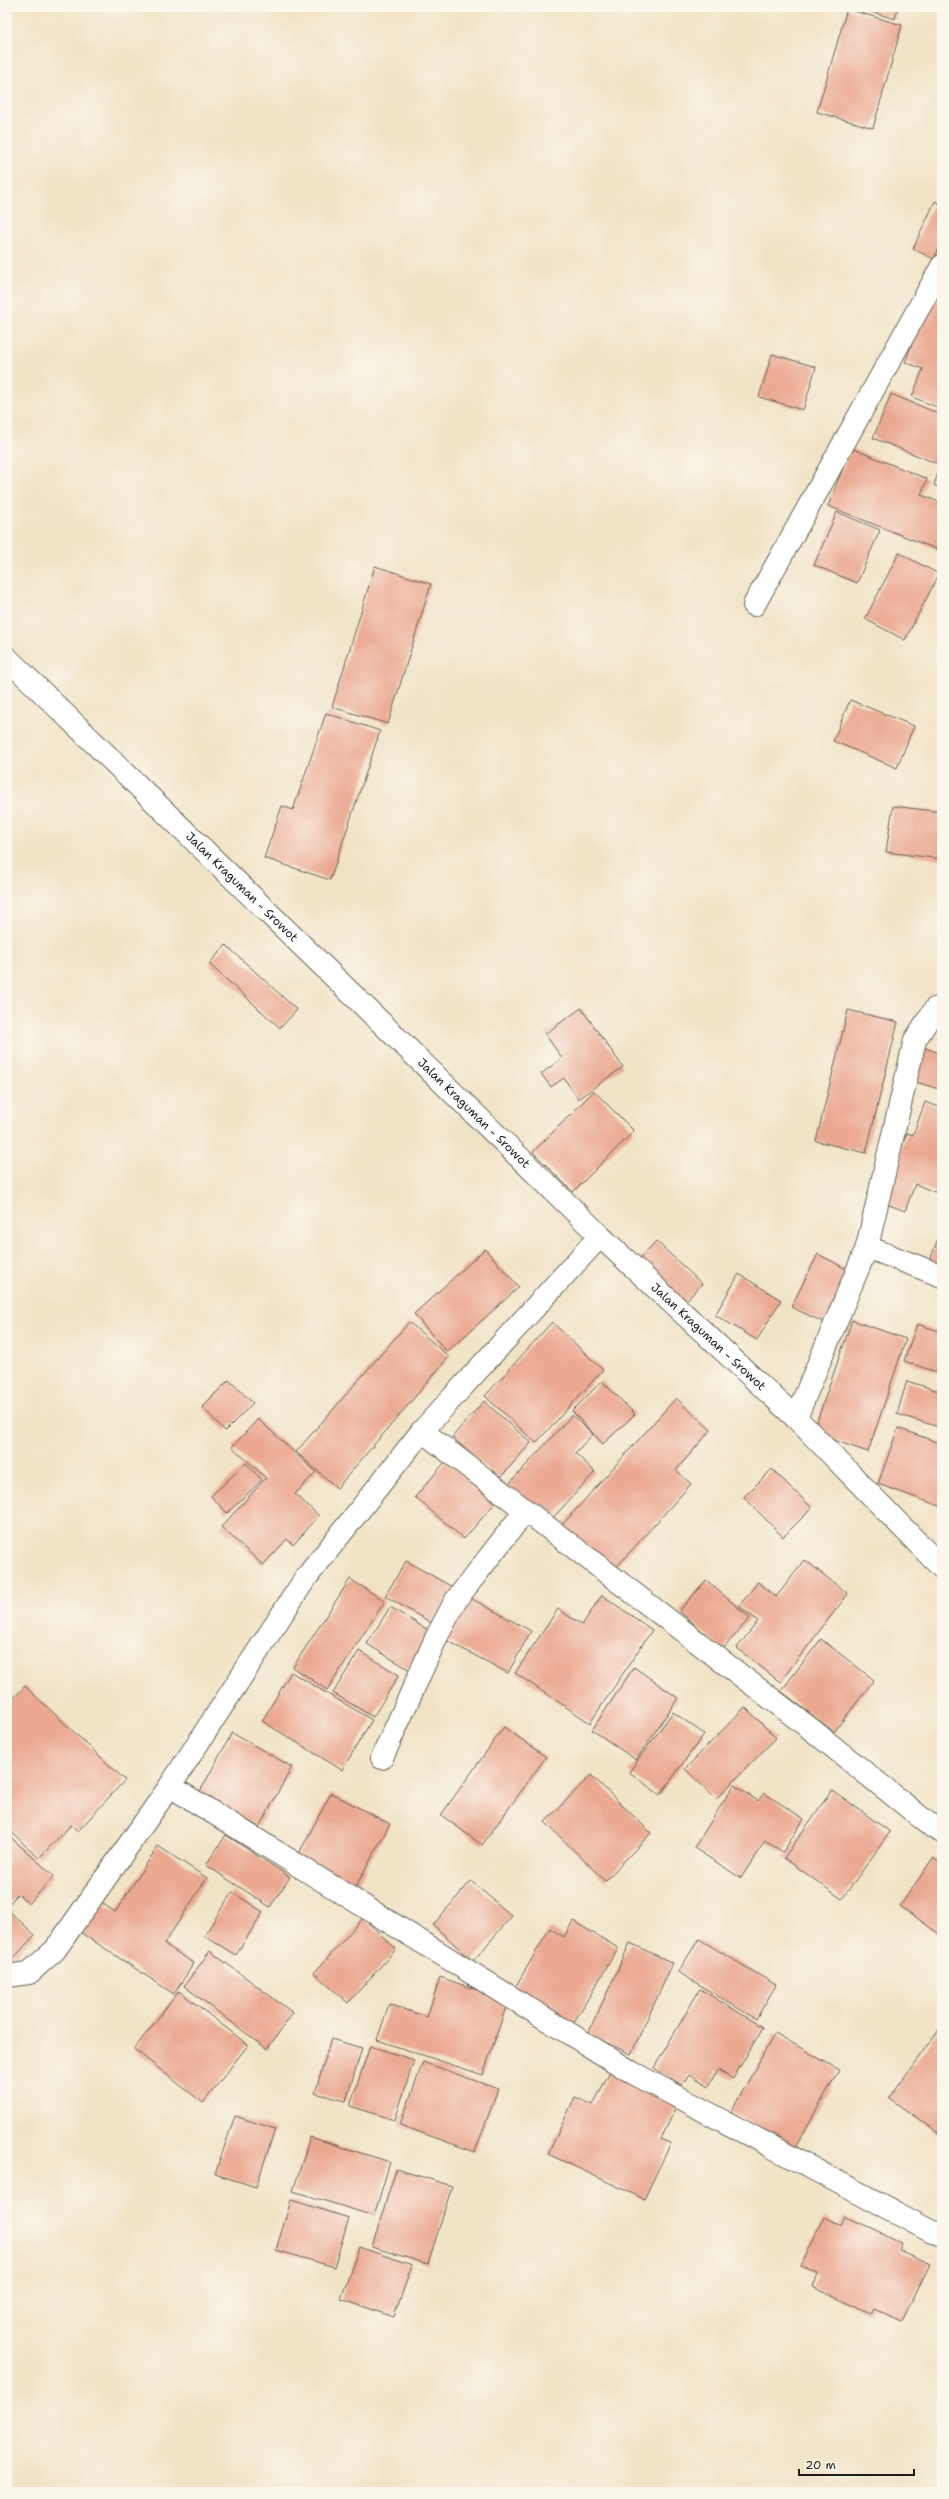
<svg xmlns="http://www.w3.org/2000/svg" width="949" height="2499" viewBox="0 0 949 2499" font-family="'Shantell Sans',sans-serif">
<rect width="100%" height="100%" fill="#fbf7ec"/>
<filter id="ink" filterUnits="userSpaceOnUse"><feTurbulence type="fractalNoise" baseFrequency=".025" numOctaves="2"/><feDisplacementMap in="SourceGraphic" scale="8" xChannelSelector="R" yChannelSelector="G"/><feConvolveMatrix kernelMatrix="1 2 1 2 8 2 1 2 1" color-interpolation-filters="sRGB"/></filter>
<filter id="wash" filterUnits="userSpaceOnUse"><feTurbulence type="fractalNoise" baseFrequency=".012" numOctaves="4" result="noise"/><feDisplacementMap in="SourceGraphic" scale="16" xChannelSelector="R" yChannelSelector="G"/><feGaussianBlur stdDeviation="0.9" result="paint"/><feColorMatrix in="noise" values="0 0 0 0 0 0 0 0 0 0 0 0 0 0 0 0 0 1.4 0 .05"/><feComposite in="paint" operator="in"/></filter>
<g filter="url(#wash)">
<rect width="100%" height="100%" fill="#f1e3c6"/>
<g id="blocks">
<path fill="#eba992" d="M 855,7 L 898,7 L 895,19 Z
M 847,9 L 902,25 L 873,128 L 817,112 Z
M 935,201 L 942,205 L 942,241 L 934,259 L 913,249 Z
M 930,298 L 942,303 L 942,409 L 912,397 L 923,369 L 905,362 Z
M 772,354 L 816,367 L 803,410 L 759,397 Z
M 891,394 L 942,415 L 942,489 L 934,485 L 941,465 L 873,438 Z
M 851,448 L 927,479 L 921,495 L 942,503 L 941,551 L 828,506 Z
M 837,512 L 880,530 L 857,583 L 814,565 Z
M 899,553 L 939,574 L 905,640 L 865,619 Z
M 375,566 L 431,584 L 388,724 L 332,707 Z
M 850,700 L 914,726 L 897,768 L 833,741 Z
M 326,713 L 380,731 L 330,880 L 264,858 L 282,806 L 293,810 Z
M 893,806 L 942,812 L 942,859 L 886,852 Z
M 226,945 L 297,1010 L 280,1028 L 209,964 Z
M 581,1008 L 623,1067 L 578,1099 L 564,1078 L 551,1087 L 541,1074 L 562,1058 L 545,1034 Z
M 848,1010 L 898,1022 L 866,1153 L 816,1141 Z
M 923,1047 L 942,1054 L 942,1090 L 913,1081 Z
M 594,1091 L 634,1131 L 573,1192 L 533,1152 Z
M 925,1102 L 942,1108 L 942,1195 L 915,1184 L 905,1211 L 881,1202 L 907,1133 L 913,1135 Z
M 942,1227 L 942,1274 L 927,1269 Z
M 656,1241 L 702,1284 L 681,1306 L 635,1264 Z
M 485,1249 L 519,1287 L 447,1352 L 414,1314 Z
M 818,1254 L 850,1271 L 825,1323 L 791,1307 Z
M 739,1274 L 781,1300 L 757,1340 L 715,1315 Z
M 852,1320 L 906,1339 L 868,1452 L 813,1433 Z
M 409,1322 L 449,1357 L 337,1488 L 296,1452 Z
M 552,1322 L 603,1370 L 536,1443 L 485,1396 Z
M 917,1324 L 942,1332 L 942,1374 L 904,1361 Z
M 229,1380 L 253,1403 L 225,1431 L 202,1407 Z
M 602,1381 L 635,1414 L 603,1444 L 572,1411 Z
M 907,1381 L 942,1392 L 942,1428 L 897,1414 Z
M 676,1398 L 711,1430 L 676,1470 L 691,1484 L 613,1571 L 562,1525 Z
M 484,1401 L 531,1443 L 499,1479 L 452,1437 Z
M 572,1415 L 593,1434 L 575,1453 L 595,1472 L 549,1522 L 508,1485 Z
M 258,1419 L 316,1472 L 295,1494 L 319,1516 L 293,1545 L 287,1539 L 263,1565 L 221,1527 L 266,1478 L 232,1447 Z
M 898,1428 L 942,1444 L 942,1507 L 878,1484 Z
M 446,1461 L 495,1503 L 464,1539 L 415,1497 Z
M 246,1463 L 262,1480 L 227,1513 L 211,1496 Z
M 772,1469 L 812,1508 L 783,1537 L 744,1497 Z
M 805,1560 L 848,1594 L 780,1682 L 737,1648 L 758,1621 L 739,1606 L 758,1582 L 776,1597 Z
M 406,1561 L 456,1589 L 435,1625 L 385,1596 Z
M 350,1579 L 385,1601 L 327,1690 L 293,1667 Z
M 706,1580 L 750,1618 L 723,1649 L 679,1611 Z
M 465,1595 L 531,1631 L 508,1673 L 442,1638 Z
M 602,1595 L 652,1630 L 590,1723 L 515,1673 L 558,1609 L 582,1625 Z
M 390,1607 L 433,1633 L 410,1670 L 367,1644 Z
M 821,1639 L 874,1680 L 834,1732 L 781,1691 Z
M 359,1651 L 399,1675 L 373,1717 L 333,1693 Z
M 634,1667 L 678,1698 L 636,1760 L 592,1730 Z
M 291,1672 L 372,1720 L 342,1770 L 262,1721 Z
M 25,1686 L 125,1780 L 78,1831 L 71,1825 L 39,1858 L 7,1828 L 7,1705 Z
M 745,1707 L 776,1738 L 716,1799 L 685,1769 Z
M 673,1712 L 704,1734 L 660,1795 L 629,1772 Z
M 504,1727 L 546,1757 L 482,1845 L 441,1815 Z
M 232,1733 L 292,1767 L 259,1827 L 199,1793 Z
M 591,1775 L 651,1833 L 605,1881 L 545,1822 Z
M 734,1785 L 758,1801 L 764,1793 L 804,1819 L 783,1852 L 765,1841 L 741,1878 L 694,1848 Z
M 832,1790 L 890,1832 L 842,1899 L 784,1858 Z
M 331,1793 L 390,1824 L 354,1890 L 296,1859 Z
M 7,1834 L 54,1876 L 29,1904 L 18,1894 L 7,1906 Z
M 226,1835 L 290,1877 L 270,1907 L 206,1865 Z
M 158,1846 L 207,1878 L 164,1944 L 194,1963 L 174,1994 L 80,1932 L 99,1901 L 115,1912 Z
M 933,1858 L 942,1864 L 942,1936 L 900,1906 Z
M 471,1881 L 512,1916 L 473,1961 L 433,1925 Z
M 232,1892 L 263,1912 L 236,1955 L 204,1936 Z
M 7,1909 L 35,1935 L 8,1964 L 7,1963 Z
M 363,1918 L 396,1949 L 348,2003 L 314,1973 Z
M 573,1921 L 618,1948 L 573,2024 L 514,1989 L 550,1928 L 564,1937 Z
M 699,1939 L 776,1985 L 756,2019 L 678,1972 Z
M 630,1943 L 673,1963 L 631,2054 L 588,2034 Z
M 210,1951 L 293,2013 L 267,2049 L 184,1986 Z
M 440,1977 L 508,2001 L 483,2075 L 377,2040 L 389,2004 L 427,2017 Z
M 700,1989 L 763,2027 L 733,2079 L 718,2070 L 709,2086 L 689,2074 L 682,2085 L 654,2068 Z
M 179,1991 L 248,2045 L 203,2103 L 134,2049 Z
M 942,2025 L 942,2136 L 889,2098 Z
M 775,2033 L 839,2070 L 795,2148 L 731,2112 Z
M 331,2039 L 362,2048 L 346,2101 L 315,2093 Z
M 370,2046 L 414,2060 L 395,2120 L 350,2106 Z
M 423,2062 L 498,2089 L 475,2152 L 400,2125 Z
M 610,2071 L 678,2103 L 661,2139 L 671,2143 L 644,2199 L 548,2154 L 575,2097 L 593,2105 Z
M 235,2116 L 275,2129 L 256,2187 L 215,2174 Z
M 310,2137 L 390,2162 L 374,2216 L 293,2191 Z
M 396,2169 L 452,2186 L 428,2264 L 372,2247 Z
M 291,2200 L 349,2218 L 334,2267 L 276,2250 Z
M 844,2216 L 902,2243 L 899,2250 L 930,2264 L 902,2321 L 873,2308 L 870,2314 L 813,2287 L 818,2274 L 801,2266 L 824,2217 L 840,2225 Z
M 359,2247 L 412,2265 L 394,2317 L 341,2299 Z"/>
</g>
</g>
<g filter="url(#ink)">
<use href="#blocks" fill-opacity="0" stroke="#676258" stroke-width="1"/>
<g fill="none" stroke-linecap="round" stroke-linejoin="round">
<defs>
<g id="minor">
<path d="M 754,605 L 942,266"/>
<path id="s1" d="M 7,658 L 600,1236 L 796,1418 L 942,1568"/>
<path d="M 867,1247 L 942,1276"/>
<path d="M 796,1418 L 867,1247 L 915,1040 L 935,1009 L 942,1008"/>
<path d="M 422,1431 L 812,1730 L 934,1828 L 942,1832"/>
<path d="M 382,1758 L 437,1636 L 456,1600 L 525,1511"/>
<path d="M 170,1786 L 633,2073 L 932,2232 L 942,2233"/>
<path d="M 7,1976 L 29,1973 L 55,1950 L 170,1786 L 305,1579 L 422,1431 L 600,1236"/>
</g>
</defs>
<use href="#minor" stroke="#676258" stroke-width="24"/>
<use href="#minor" stroke="#fff" stroke-width="22"/>
</g>
</g>
<g text-anchor="middle" dominant-baseline="central" stroke-width="3" stroke-linejoin="round" paint-order="stroke">
<g font-size="12" fill="#1c1c1c" stroke="#fbf7ec">
<text stroke="none"><textPath href="#s1" startOffset="328">Jalan Kraguman - Srowot</textPath></text>
<text stroke="none"><textPath href="#s1" startOffset="652">Jalan Kraguman - Srowot</textPath></text>
<text stroke="none"><textPath href="#s1" startOffset="976">Jalan Kraguman - Srowot</textPath></text>
</g>
</g>
<rect width="949" height="2499" fill="none" stroke="#fbf7ec" stroke-width="24"/>
<path d="M799 2469v6h115v-6" fill="none" stroke="#1c1c1c" stroke-width="2"/>
<text x="805" y="2469" font-size="12" fill="#1c1c1c" stroke="#fbf7ec" stroke-width="3" paint-order="stroke">20 m</text>
</svg>
